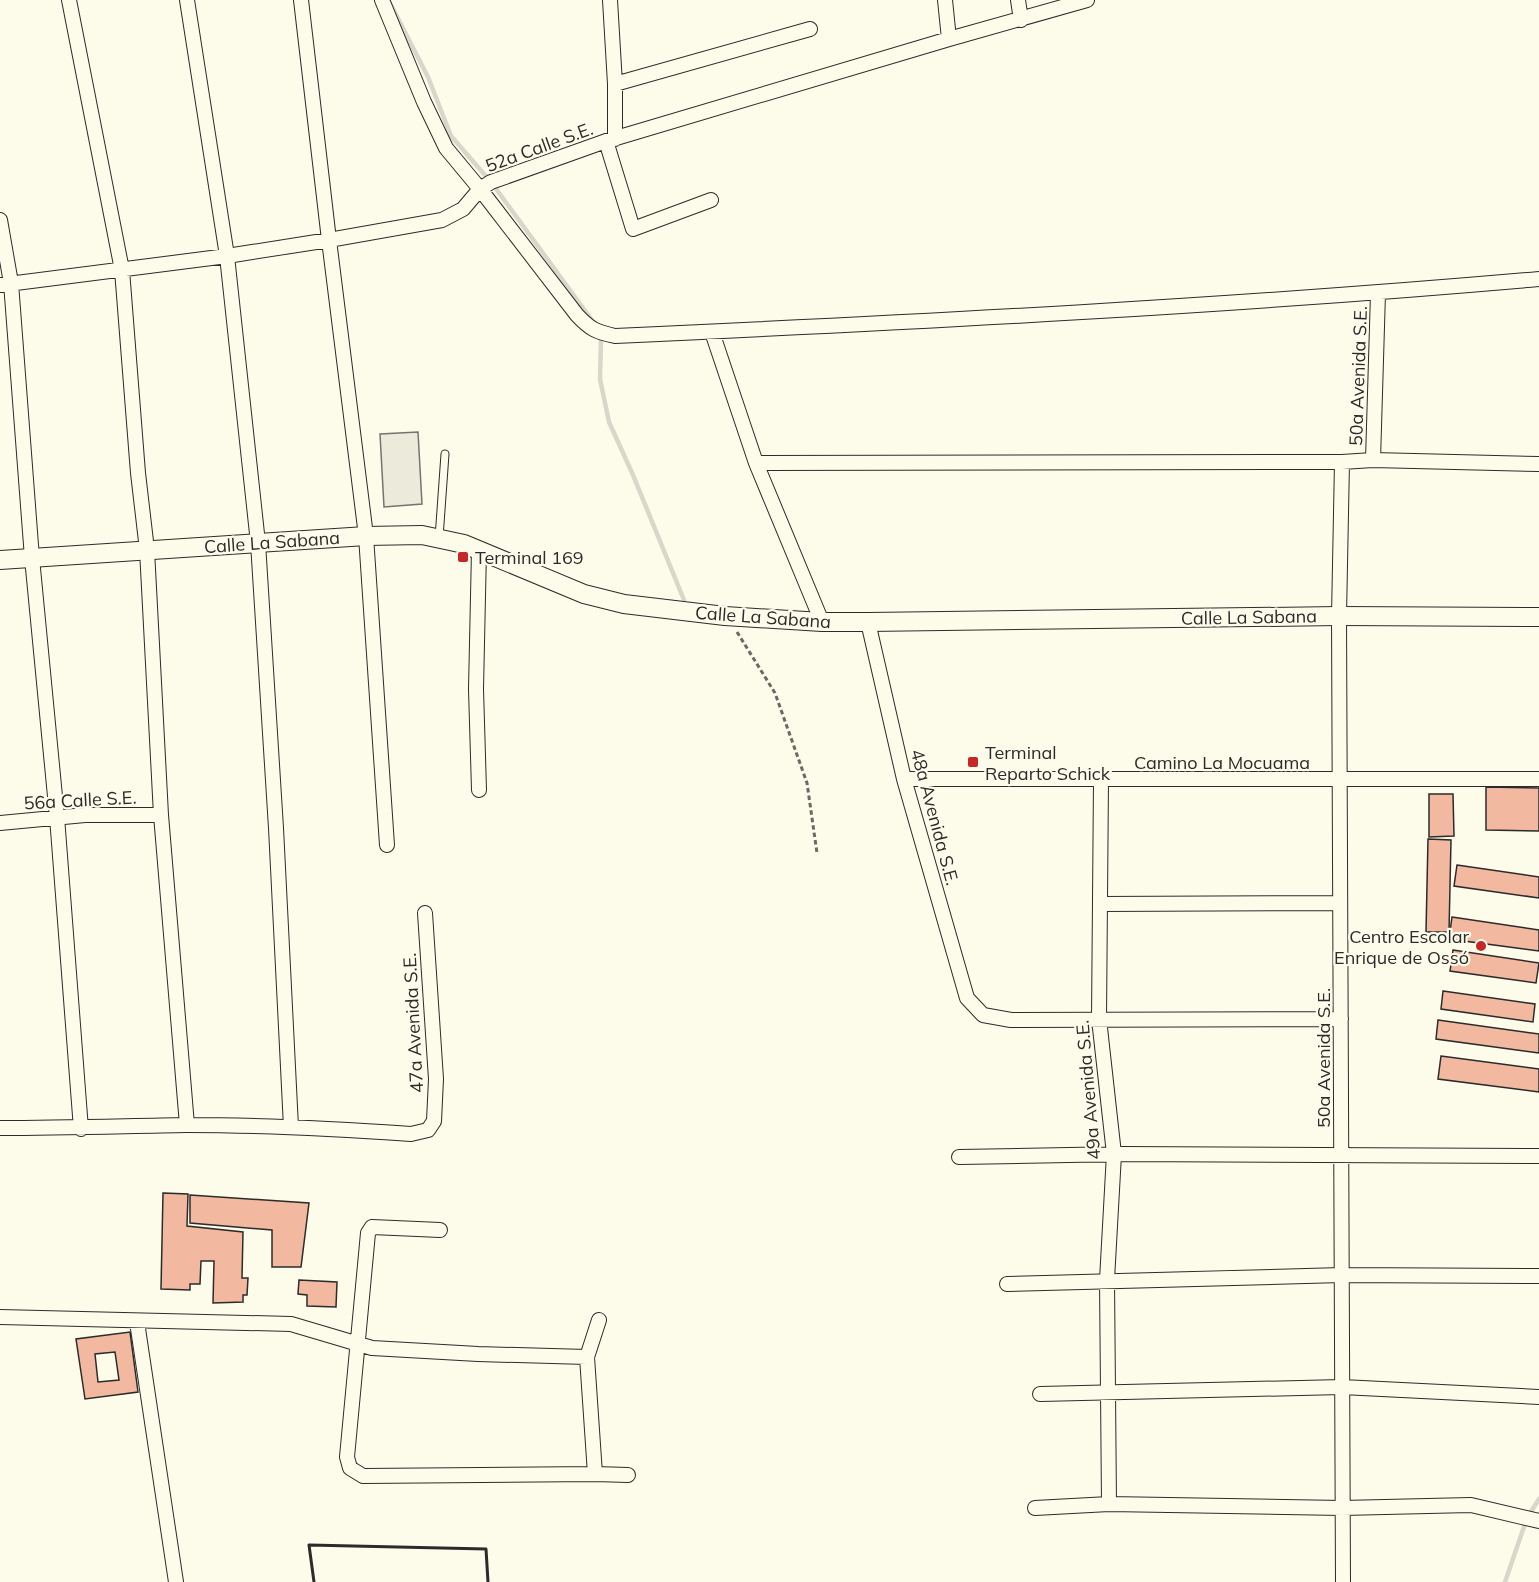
<svg xmlns="http://www.w3.org/2000/svg" width="1539" height="1582" viewBox="0 0 1539 1582" font-family="Mulish,sans-serif">
<rect width="100%" height="100%" fill="#fdfbea"/>
<path fill="#ecebdb" stroke="#74746e" stroke-width="1.5" d="M 418,432 L 422,504 L 384,507 L 380,434 Z"/>
<g fill="none" stroke-linecap="round" stroke-linejoin="round">
<path stroke="#d8d7c9" stroke-width="4.5" d="M 389,1 L 428,77 L 451,136 L 491,182 L 594,323
M 601,339 L 600,379 L 609,422 L 633,475 L 684,600
M 1505,1582 L 1527,1518 L 1539,1499"/>
</g>
<path fill="#f2b8a0" stroke="#2b2b2b" stroke-width="1.5" fill-rule="evenodd" d="M 1486,787 L 1539,788 L 1539,831 L 1486,830 Z
M 1429,794 L 1453,794 L 1454,836 L 1429,837 Z
M 1428,839 L 1451,840 L 1449,932 L 1426,932 Z
M 1457,865 L 1539,877 L 1539,898 L 1454,886 Z
M 1452,917 L 1539,930 L 1539,951 L 1449,939 Z
M 1453,950 L 1539,963 L 1536,983 L 1450,971 Z
M 1443,991 L 1535,1004 L 1533,1022 L 1441,1009 Z
M 1438,1020 L 1539,1034 L 1539,1053 L 1436,1039 Z
M 1441,1056 L 1539,1069 L 1539,1092 L 1438,1079 Z
M 163,1193 L 188,1194 L 187,1226 L 243,1232 L 242,1278 L 248,1278 L 247,1295 L 243,1295 L 243,1302 L 213,1303 L 214,1261 L 201,1261 L 200,1284 L 190,1284 L 190,1290 L 161,1289 Z
M 190,1195 L 309,1203 L 301,1267 L 272,1267 L 272,1230 L 190,1223 Z
M 299,1280 L 337,1282 L 336,1307 L 307,1306 L 307,1295 L 298,1294 Z
M 130,1332 L 138,1392 L 85,1399 L 76,1339 ZM 115,1352 L 119,1380 L 98,1382 L 95,1354 Z"/>
<g fill="none" stroke-linecap="round" stroke-linejoin="round">
<defs>
<path id="service" d="M 439,538 L 445,454"/>
<path id="minor" d="M 69,0 L 122,270 L 138,473 L 147,550 L 161,815 L 187,1125
M 187,0 L 227,256 L 258,543 L 276,828 L 291,1127
M 301,0 L 329,240 L 366,536 L 387,845
M 382,0 L 424,102 L 446,148 L 480,189 L 577,315 C 590,329 596,332 615,336 C 923,322 1232,306 1539,279
M 610,0 L 615,84 L 615,139
M 945,0 L 949,39
M 1018,0 L 1021,20
M 615,84 L 810,29
M 606,141 L 633,229 L 711,200
M 0,220 L 11,283 L 32,558 L 57,817 L 81,1129
M 0,285 L 227,256 L 329,240 L 442,220 L 463,209 L 480,189 L 491,182 L 606,141 L 949,39 L 1087,0
M 712,332 L 756,463 L 822,622
M 1373,460 L 1378,293
M 1342,462 L 1339,616 L 1343,1582
M 756,463 L 1342,462 L 1373,460 L 1539,464
M 868,622 L 904,779 L 967,998 L 983,1015 L 1011,1020 L 1341,1019
M 904,779 L 1539,779
M 1101,780 L 1099,1019 L 1114,1154 L 1107,1280 L 1109,1504
M 479,790 L 476,689 L 479,550
M 0,823 L 85,815 L 161,815
M 1100,904 L 1340,903
M 0,1128 C 63,1128 125,1126 187,1125 C 262,1125 337,1129 411,1134 L 428,1130 L 434,1121 L 436,1079 L 425,913
M 959,1157 L 1122,1154 L 1539,1156
M 440,1230 L 372,1227 L 368,1233 L 347,1457 L 350,1468 L 363,1476 L 595,1474 L 628,1475
M 1007,1284 L 1342,1275 L 1539,1276
M 0,1317 L 291,1324 L 372,1348 L 478,1354 L 587,1357
M 137,1322 L 176,1582
M 1040,1394 L 1342,1387 L 1539,1397
M 595,1474 L 587,1357 L 599,1320
M 1035,1508 L 1109,1504 L 1342,1508 L 1471,1505 L 1539,1521"/>
<path id="tertiary" d="M 0,560 L 366,536 L 422,535 L 464,544 L 584,594 L 624,604 L 725,616 L 822,622 L 868,622 L 1339,616 L 1539,617"/>
</defs>
<use href="#service" stroke="#2b2b2b" stroke-width="9"/>
<use href="#minor" stroke="#2b2b2b" stroke-width="16"/>
<use href="#tertiary" stroke="#2b2b2b" stroke-width="20"/>
<path stroke="#6a6964" stroke-width="3" stroke-dasharray="4.5 3" stroke-linecap="butt" d="M 737,632 L 775,693 L 807,783 L 817,853"/>
<use href="#service" stroke="#fdfbea" stroke-width="7"/>
<use href="#minor" stroke="#fdfbea" stroke-width="14"/>
<use href="#tertiary" stroke="#fdfbea" stroke-width="18"/>
<path stroke="#2b2b2b" stroke-width="3" d="M 314,1582 L 309,1545 L 486,1549 L 488,1582"/>
</g>
<g fill="#c62828" stroke="#fdfbea" stroke-width="2">
<rect x="457" y="551" width="12" height="12" rx="3"/>
<rect x="967" y="756" width="12" height="12" rx="3"/>
<circle cx="1481" cy="946" r="6"/>
</g>
<g text-anchor="middle" dominant-baseline="central" stroke-width="4.5" stroke-linejoin="round" paint-order="stroke">
<g font-size="18" fill="#2b2b2b" stroke="#fdfbea">
<text transform="translate(539 147) rotate(-20)">52a Calle S.E.</text>
<text transform="translate(1358 376) rotate(-88)">50a Avenida S.E.</text>
<text transform="translate(272 542) rotate(-4)">Calle La Sabana</text>
<text transform="translate(763 617) rotate(4)">Calle La Sabana</text>
<text transform="translate(1249 617) rotate(-1)">Calle La Sabana</text>
<text x="1222" y="762">Camino La Mocuama</text>
<text transform="translate(80 800) rotate(-3)">56a Calle S.E.</text>
<text transform="translate(935 817) rotate(75)">48a Avenida S.E.</text>
<text transform="translate(413 1023) rotate(-93)">47a Avenida S.E.</text>
<text transform="translate(1323 1058) rotate(-90)">50a Avenida S.E.</text>
<text transform="translate(1088 1090) rotate(-95)">49a Avenida S.E.</text>
</g>
<g font-size="18" fill="#2b2b2b" stroke="#fdfbea" text-anchor="start">
<text x="475" y="557">Terminal 169</text>
<text x="985" y="752">Terminal<tspan x="985" dy="21">Reparto Schick</tspan></text>
<text x="1469" y="936" text-anchor="end">Centro Escolar<tspan x="1469" dy="21">Enrique de Ossó</tspan></text>
</g>
</g>
</svg>
